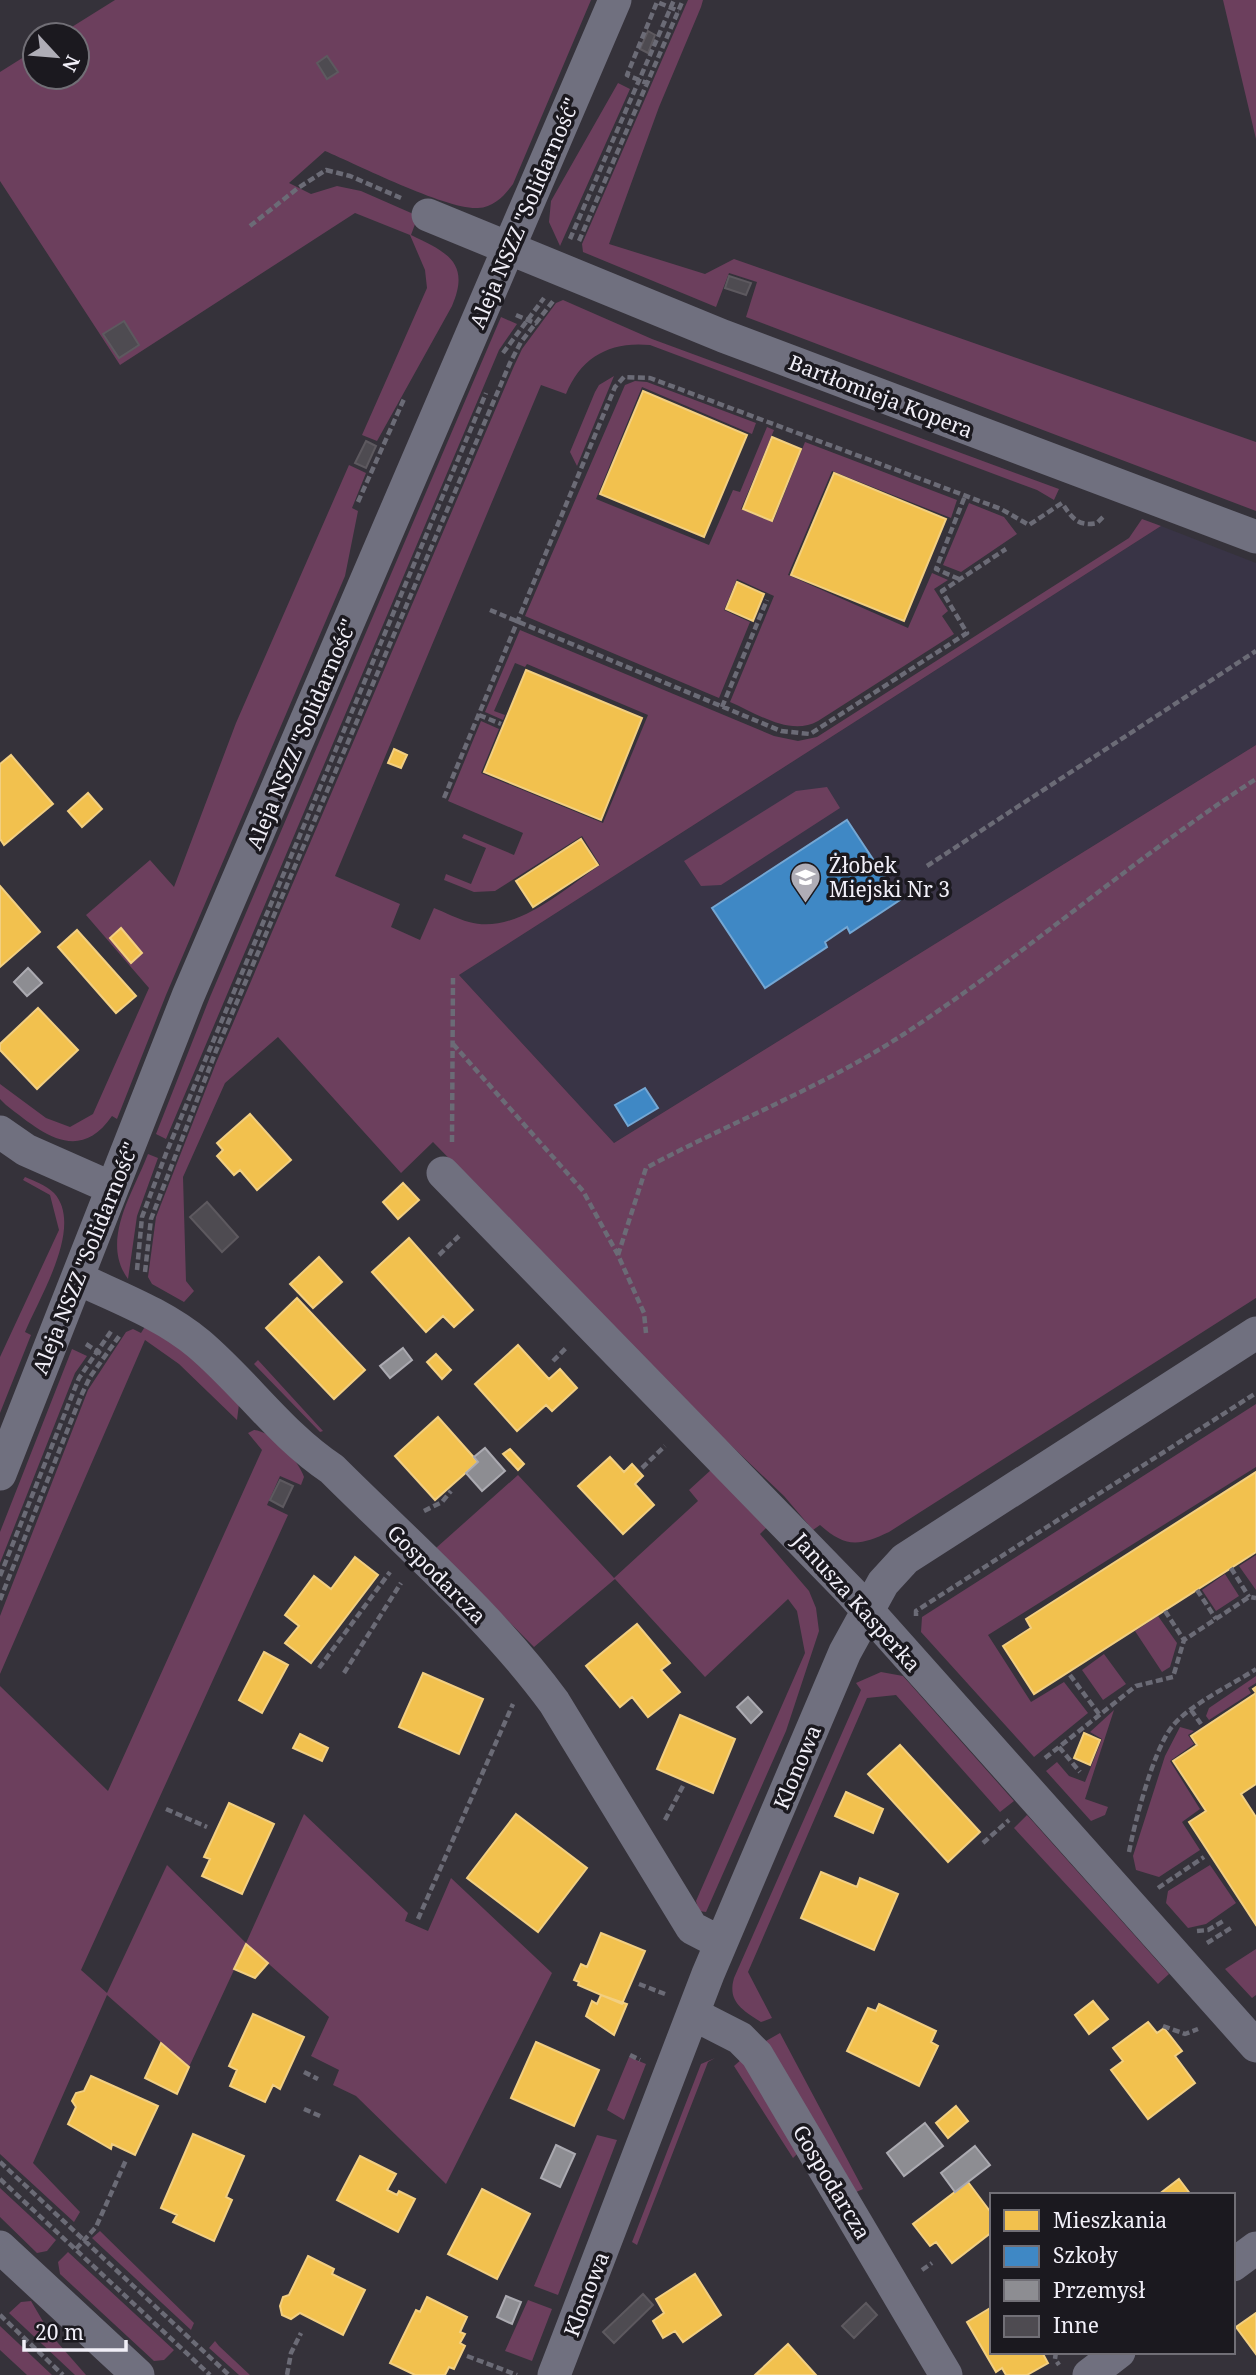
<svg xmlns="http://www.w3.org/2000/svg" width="1256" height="2375" viewBox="0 0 1256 2375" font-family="'Noto Serif',serif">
<rect width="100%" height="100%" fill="#35323a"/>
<path fill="#393446" d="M 1161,526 L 1256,563 L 1256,745 L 614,1143 L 459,975 Z"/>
<path fill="#6c3f5d" d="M 115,0 L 591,0 L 513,184 C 504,196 494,207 478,208 C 447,210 358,165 325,151 L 289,183 L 311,194 L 337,186 L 361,191 L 418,216 L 411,235 C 446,252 471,262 452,306 L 377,441 L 362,435 L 427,288 L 425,270 L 410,235 L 355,213 L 120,365 L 0,181 L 0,72 L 35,50 L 35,77 L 77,77 L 77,35 L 59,35 Z
M 688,0 L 703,0 L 701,7 L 659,107 L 609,244 L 705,274 L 734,259 L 1256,442 L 1256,511 L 746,317 L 757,282 L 729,273 L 716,307 L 583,252 L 582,244 Z
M 1223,0 L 1256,0 L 1256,139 Z
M 618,83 L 630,89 L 560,246 L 549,222 L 551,201 Z
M 563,300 L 652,339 L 1059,489 L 1054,500 L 1037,490 L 650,345 C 610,341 581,357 566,394 L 541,385 L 335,876 L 400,904 L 391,927 L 420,940 L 434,908 C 445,912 457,919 469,922 C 516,935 564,889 600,865 L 582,836 L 495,891 L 474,892 L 444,880 L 446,874 L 471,884 L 486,848 L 462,838 L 464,834 L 514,855 L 523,833 L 448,801 L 481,721 L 499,729 L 481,773 L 603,823 L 648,715 L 527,664 L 525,667 L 515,663 L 494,711 L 505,715 L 503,720 L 485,712 L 520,630 L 774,736 L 798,741 L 817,737 L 1129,538 L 1142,519 L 1161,526 L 459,975 L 614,1143 L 1256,745 L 1256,1298 L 889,1532 C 859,1546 846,1548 820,1525 L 813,1530 L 784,1496 L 716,1431 L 433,1142 L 401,1173 L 278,1037 L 225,1083 L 183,1177 L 186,1281 L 194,1291 L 184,1302 L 152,1284 L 148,1277 L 156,1217 L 216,1063 L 514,366 L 522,349 L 556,303 Z
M 501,317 L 517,324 L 499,350 L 166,1139 L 156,1134 L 210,997 Z
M 614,376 L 577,466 L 570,452 L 595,392 L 599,385 Z
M 635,381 L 647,382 L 756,423 L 752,434 L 642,387 L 596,499 L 709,545 L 733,490 L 740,492 L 767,427 L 774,430 L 741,509 L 773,522 L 805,442 L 957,500 L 951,518 L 832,471 L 788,575 L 908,628 L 932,573 L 948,580 L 934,589 L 948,611 L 942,616 L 954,634 L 818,721 C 790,737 756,713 730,702 L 774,596 L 737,579 L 724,610 L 750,622 L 719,698 L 525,616 L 625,385 Z
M 349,465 L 366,473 L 352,508 L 358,511 L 345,576 L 166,995 L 117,1119 L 112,1116 C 78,1165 41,1132 6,1105 L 0,1099 L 0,1084 L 46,1118 L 70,1127 L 93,1114 L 149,988 L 86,915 L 150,860 L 174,887 L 236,723 Z
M 969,503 L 1004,517 L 1017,534 L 961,572 L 943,565 Z
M 827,787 L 840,808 L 721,885 L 701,886 L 684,861 L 796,791 Z
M 148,1154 L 158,1158 L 137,1216 L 128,1279 C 100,1241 133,1193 148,1154 Z
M 25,1177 C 34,1181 46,1185 54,1193 C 84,1226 40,1296 25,1332 L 31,1335 L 0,1413 L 0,1357 L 59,1230 L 50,1195 L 23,1180 Z
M 146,1325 L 191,1355 L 239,1404 L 237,1420 L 179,1364 L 145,1340 L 0,1674 L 0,1616 L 88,1390 L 126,1332 L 133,1329 L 141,1333 Z
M 72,1349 L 87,1356 L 75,1373 L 0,1563 L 0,1532 Z
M 258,1360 L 323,1431 L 320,1432 L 254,1364 Z
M 1256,1404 L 1256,1467 L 988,1635 L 1031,1702 L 1064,1682 L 1088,1713 L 1034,1757 L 921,1632 L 922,1617 Z
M 254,1430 C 272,1431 299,1461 304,1477 L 301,1485 L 280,1476 L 267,1505 L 288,1515 L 81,1970 L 107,1993 L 167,1865 L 246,1943 L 304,1814 L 408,1913 L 405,1921 L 428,1931 L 451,1878 L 552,1973 L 446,2184 L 356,2096 L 333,2085 L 339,2070 L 311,2056 L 329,2017 L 246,1944 L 189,2067 L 107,1995 L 33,2163 L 80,2212 L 74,2222 L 0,2154 L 0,1686 L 108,1791 L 262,1450 L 248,1433 Z
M 712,1469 L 767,1527 L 760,1534 L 809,1591 L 816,1608 L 819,1631 L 786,1731 L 706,1912 L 699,1911 L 696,1901 L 805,1653 L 797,1611 L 788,1599 L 705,1677 L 615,1579 L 534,1647 L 436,1548 L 518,1475 L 614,1578 L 698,1501 L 689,1490 Z
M 1256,1555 L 1256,1590 L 1239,1566 Z
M 1225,1574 L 1239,1596 L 1216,1611 L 1202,1590 Z
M 1158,1616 L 1177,1643 L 1170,1667 L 1162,1672 L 1135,1631 Z
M 1104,1654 L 1126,1684 L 1103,1700 L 1082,1670 Z
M 881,1672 L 903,1676 L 1014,1801 L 1000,1812 L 896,1695 L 867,1698 L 748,1972 L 772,2018 L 761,2022 C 743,2010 727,2002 734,1978 L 861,1690 L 856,1683 Z
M 1256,1676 L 1256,1683 L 1248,1688 L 1251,1693 L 1209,1720 L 1206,1716 L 1209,1708 Z
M 1114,1710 L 1085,1799 L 1108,1807 L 1105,1815 L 1091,1821 L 1046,1771 L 1057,1762 L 1069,1776 L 1085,1782 L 1102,1739 L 1090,1732 Z
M 1180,1727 L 1194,1731 L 1188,1735 L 1194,1744 L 1170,1761 L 1200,1809 L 1182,1822 L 1200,1850 L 1159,1877 L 1136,1870 L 1133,1856 L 1165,1756 Z
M 1027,1815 L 1169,1974 L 1158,1984 L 1014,1828 Z
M 1210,1865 L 1236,1903 L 1206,1924 L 1188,1928 L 1166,1903 L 1168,1891 Z
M 1256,1949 L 1256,1995 L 1252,1998 L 1225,1969 Z
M 780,2033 L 863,2189 L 854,2193 L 766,2041 Z
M 629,2057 L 646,2064 L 624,2120 L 607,2110 Z
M 715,2058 L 708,2062 L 637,2245 L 632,2242 L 701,2064 Z
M 742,2059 L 800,2151 L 793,2158 L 734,2066 Z
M 597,2135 L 617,2140 L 558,2295 L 534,2286 Z
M 0,2188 L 56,2240 L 47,2251 L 37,2253 L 0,2217 Z
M 100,2231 L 194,2323 L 191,2330 L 92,2238 Z
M 68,2252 L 174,2350 L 164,2360 L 154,2361 L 60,2274 L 58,2262 Z
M 528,2300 L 552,2309 L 532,2361 L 505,2351 Z
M 31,2301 L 51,2335 L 86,2375 L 75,2375 L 9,2313 L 21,2302 Z
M 0,2326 L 52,2375 L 27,2375 L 0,2350 Z
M 215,2341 L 219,2346 L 250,2375 L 239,2375 L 209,2348 Z"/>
<path fill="#f2c14e" stroke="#f2cf81" stroke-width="2" d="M 643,391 L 747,435 L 704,537 L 600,494 Z
M 772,437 L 801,449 L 772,521 L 743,509 Z
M 834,473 L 946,519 L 904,621 L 791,575 Z
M 737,582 L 764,594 L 753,621 L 726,609 Z
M 526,670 L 642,718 L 601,820 L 484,772 Z
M 394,749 L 407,755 L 401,768 L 388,763 Z
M 11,755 L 53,804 L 4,845 L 0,839 L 0,764 Z
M 88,793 L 102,809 L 82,827 L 68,811 Z
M 581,839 L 598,865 L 533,907 L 516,881 Z
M 0,886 L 40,932 L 0,967 Z
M 121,928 L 142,953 L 131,963 L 110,938 Z
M 77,930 L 136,996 L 116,1013 L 58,947 Z
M 38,1008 L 78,1050 L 37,1089 L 0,1050 L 0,1044 Z
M 250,1114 L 291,1160 L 257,1190 L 240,1170 L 234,1175 L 217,1156 L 223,1150 L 217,1143 Z
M 403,1183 L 419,1200 L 398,1219 L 383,1202 Z
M 409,1238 L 473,1310 L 454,1327 L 443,1316 L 426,1332 L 372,1272 Z
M 319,1257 L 342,1282 L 313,1308 L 290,1284 Z
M 297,1298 L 365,1370 L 334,1399 L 266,1328 Z
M 518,1345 L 549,1379 L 560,1369 L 577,1388 L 552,1411 L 546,1405 L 517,1431 L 475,1384 Z
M 436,1354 L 451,1370 L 442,1379 L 427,1362 Z
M 438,1417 L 478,1462 L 435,1500 L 395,1456 Z
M 510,1449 L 524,1464 L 518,1470 L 503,1454 Z
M 610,1457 L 624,1472 L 632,1464 L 643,1476 L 635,1484 L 654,1505 L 623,1534 L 578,1486 Z
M 1256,1472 L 1256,1552 L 1034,1694 L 1003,1646 L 1031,1628 L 1026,1619 Z
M 355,1557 L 378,1575 L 311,1663 L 285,1643 L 299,1626 L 285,1615 L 314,1576 L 331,1589 Z
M 637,1624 L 670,1663 L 661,1670 L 680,1692 L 648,1717 L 632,1697 L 620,1707 L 586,1666 Z
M 264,1652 L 288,1665 L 262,1713 L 239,1700 Z
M 423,1673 L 483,1699 L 459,1754 L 399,1727 Z
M 1256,1687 L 1256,1784 L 1241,1794 L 1256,1817 L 1256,1925 L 1189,1822 L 1206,1811 L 1173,1761 L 1197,1745 L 1191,1736 L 1256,1693 L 1253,1689 Z
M 680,1715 L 735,1739 L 713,1793 L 657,1769 Z
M 1084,1733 L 1100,1740 L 1090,1765 L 1074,1758 Z
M 300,1734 L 328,1748 L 322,1761 L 293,1748 Z
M 900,1745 L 980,1832 L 948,1862 L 868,1774 Z
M 846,1792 L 883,1809 L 873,1833 L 835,1816 Z
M 229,1803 L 274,1824 L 242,1894 L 202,1876 L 210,1859 L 204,1857 Z
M 516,1814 L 587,1868 L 538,1932 L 467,1878 Z
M 821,1872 L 857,1887 L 860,1878 L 898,1894 L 874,1950 L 801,1918 Z
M 601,1933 L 645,1951 L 622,2004 L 578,1985 L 579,1982 L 574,1980 L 581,1964 L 587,1967 Z
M 246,1944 L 268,1963 L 255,1978 L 234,1969 Z
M 601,1995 L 627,2004 L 614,2035 L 586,2016 L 592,2001 L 597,2004 Z
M 1093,2001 L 1108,2019 L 1089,2034 L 1075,2015 Z
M 879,2004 L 936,2031 L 931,2042 L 938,2046 L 919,2086 L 847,2051 L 868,2008 L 876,2011 Z
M 253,2014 L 304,2037 L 280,2089 L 273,2085 L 265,2102 L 230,2086 L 237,2070 L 229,2066 Z
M 1148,2022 L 1157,2033 L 1164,2028 L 1182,2051 L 1175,2056 L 1195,2083 L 1148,2119 L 1111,2070 L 1123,2061 L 1113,2048 Z
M 536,2042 L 599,2070 L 574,2126 L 511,2098 Z
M 161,2043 L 189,2067 L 177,2094 L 145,2078 Z
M 91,2076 L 158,2106 L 135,2155 L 112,2144 L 111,2149 L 68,2124 L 76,2107 L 72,2101 L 76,2093 L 84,2091 Z
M 956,2106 L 968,2121 L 948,2138 L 936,2123 Z
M 193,2134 L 244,2156 L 226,2197 L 232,2200 L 214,2241 L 173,2222 L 177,2215 L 161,2208 Z
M 360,2156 L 396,2174 L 387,2190 L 397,2195 L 399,2191 L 415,2199 L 398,2232 L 337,2200 Z
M 1179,2179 L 1191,2195 L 1158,2195 Z
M 968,2182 L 992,2214 L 992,2232 L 952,2263 L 936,2242 L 930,2246 L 913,2224 Z
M 482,2189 L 530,2214 L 497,2279 L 448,2254 Z
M 308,2256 L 334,2269 L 332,2274 L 365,2290 L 343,2335 L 300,2313 L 291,2319 L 282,2315 L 280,2306 L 283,2297 L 289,2295 Z
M 695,2274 L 721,2315 L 683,2342 L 675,2331 L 663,2338 L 653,2321 L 664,2313 L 656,2299 Z
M 427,2297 L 467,2317 L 460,2332 L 465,2334 L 460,2343 L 465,2346 L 454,2369 L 449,2367 L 445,2375 L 415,2375 L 390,2363 L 416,2310 L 420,2312 Z
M 992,2307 L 992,2352 L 1042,2352 L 1048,2363 L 1027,2375 L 1006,2375 L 1002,2368 L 996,2372 L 967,2322 Z
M 1256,2313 L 1256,2354 L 1236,2327 Z
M 788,2344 L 816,2375 L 755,2375 Z"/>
<path fill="#3f88c5" stroke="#74a7d4" stroke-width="2" d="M 847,820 L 900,900 L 850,933 L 847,927 L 825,942 L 827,947 L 765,988 L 712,908 Z
M 645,1088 L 658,1108 L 628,1126 L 615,1105 Z"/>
<path fill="#8d8d92" stroke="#abaab1" stroke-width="2" d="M 28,968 L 42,983 L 27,996 L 14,982 Z
M 403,1348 L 412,1360 L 390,1378 L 380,1366 Z
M 485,1448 L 505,1471 L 482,1491 L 466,1473 L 478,1462 L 474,1457 Z
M 748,1697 L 762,1712 L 751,1723 L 737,1707 Z
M 925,2123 L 943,2146 L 904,2176 L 887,2153 Z
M 556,2145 L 575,2154 L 560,2187 L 541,2178 Z
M 975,2146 L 990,2165 L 955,2192 L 941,2173 Z
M 506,2296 L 521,2302 L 512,2324 L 497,2317 Z"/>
<path fill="#4e4b51" stroke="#5d595f" stroke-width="2" d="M 648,31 L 655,35 L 648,53 L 640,49 Z
M 327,56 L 338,72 L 327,79 L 317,63 Z
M 729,276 L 751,283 L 746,295 L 725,288 Z
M 124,321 L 139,345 L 119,358 L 103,334 Z
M 366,441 L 376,446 L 366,468 L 355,463 Z
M 207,1202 L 238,1237 L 222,1252 L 190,1217 Z
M 280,1480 L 293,1486 L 283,1507 L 270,1500 Z
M 643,2294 L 653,2305 L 614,2343 L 603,2332 Z
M 866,2303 L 877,2315 L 854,2338 L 842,2326 Z"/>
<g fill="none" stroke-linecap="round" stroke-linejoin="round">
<path stroke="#6b6b76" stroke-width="4.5" stroke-dasharray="7 3.5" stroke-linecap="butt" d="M 649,84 L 627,75 L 657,2 L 679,11
M 250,226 L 298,188 L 326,170 L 350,176 L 401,198
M 570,239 L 674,0
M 579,241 L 683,0
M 516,315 L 537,324
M 503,353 L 544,298
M 358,502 L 404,399
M 959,579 L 936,569 L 965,496
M 490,610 L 781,731 L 810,734 L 967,633 L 942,591 L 1006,549
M 722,707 L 767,600
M 479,715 L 501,724
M 444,798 L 615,387 L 624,377 L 650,378 L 1001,509 L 1029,525 L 1062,503 C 1072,518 1078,527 1097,523 L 1105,515
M 927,866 L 1256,651
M 453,1044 L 583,1191 L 618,1255 L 644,1313 L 646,1333
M 452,1142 L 453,978
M 439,1255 L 459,1236
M 618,1255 L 646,1168 C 731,1122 823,1087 904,1034 C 1026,954 1134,858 1256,779
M 137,1270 L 142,1217 L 167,1151 L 486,393
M 145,1272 L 151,1219 L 216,1051 L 510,363 L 521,342 L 554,300
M 86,1344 L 106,1357
M 553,1361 L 566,1348
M 642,1468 L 665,1446
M 424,1511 L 442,1502 L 451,1491
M 1231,1568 L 1249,1597
M 0,1576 L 79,1378 L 112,1330
M 1197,1590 L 1216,1619
M 0,1600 L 81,1396 L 90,1377 L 120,1335
M 1165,1611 L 1184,1640
M 916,1616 L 916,1611 L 1256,1393
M 319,1668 L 390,1572
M 344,1673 L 401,1583
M 1070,1675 L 1099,1714
M 1191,1710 L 1201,1724
M 1059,1747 L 1080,1772
M 1045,1758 L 1136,1686 L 1173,1677 L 1184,1640 L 1249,1597 L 1256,1598
M 166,1809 L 207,1827
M 665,1820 L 684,1784
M 983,1843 L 1009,1820
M 1129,1852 C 1135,1821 1153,1752 1171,1728 C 1188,1705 1232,1685 1256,1669
M 1158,1888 L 1204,1857
M 418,1919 L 513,1704
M 1197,1931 L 1208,1930 L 1225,1920
M 1207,1943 L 1231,1928
M 639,1984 L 665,1994
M 1163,2026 L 1185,2034 L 1198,2029
M 630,2055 L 640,2060
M 304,2072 L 318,2079
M 304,2109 L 320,2116
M 0,2162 L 229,2375
M 0,2179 L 210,2375
M 76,2249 L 96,2227 L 126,2160
M 922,2270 L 932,2263
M 0,2315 L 63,2375
M 1056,2352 L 1055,2359 L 1059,2365
M 467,2356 L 517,2375
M 287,2375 L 291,2353 L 301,2333"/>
<path stroke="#70707f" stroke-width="33" d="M 428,215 L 723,336 L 1256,537
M 0,1132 L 26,1150 L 112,1188
M 443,1173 L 851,1592 L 1256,2046
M 77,1278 C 119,1298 163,1314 199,1344 C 246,1384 281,1435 332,1469 C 407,1544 491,1616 554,1702 L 692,1928 L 721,1943
M 0,1474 L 188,996 L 615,0
M 693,2014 L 740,2038 L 757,2055 L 946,2375
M 0,2247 L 138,2375
M 1233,2265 L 1256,2248
M 554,2375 L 708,1974 L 845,1652 L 883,1583 L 905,1559 L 1256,1333
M 1089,2375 L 1119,2352"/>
</g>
<defs>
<symbol id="school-pin" viewBox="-11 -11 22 30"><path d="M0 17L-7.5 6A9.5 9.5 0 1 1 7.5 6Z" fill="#afadb6" stroke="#1b191f"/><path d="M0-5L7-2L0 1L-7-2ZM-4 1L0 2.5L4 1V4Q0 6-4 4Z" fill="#fff"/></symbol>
</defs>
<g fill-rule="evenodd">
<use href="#school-pin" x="788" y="860" width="35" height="47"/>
</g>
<g text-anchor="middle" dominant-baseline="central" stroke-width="7" stroke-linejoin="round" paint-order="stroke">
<g font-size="21" fill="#f1eff8" stroke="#1b191f">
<text transform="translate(524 213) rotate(-67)">Aleja NSZZ "Solidarność"</text>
<text transform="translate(881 396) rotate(21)">Bartłomieja Kopera</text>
<text transform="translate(301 734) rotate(-67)">Aleja NSZZ "Solidarność"</text>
<text transform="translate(85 1258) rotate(-68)">Aleja NSZZ "Solidarność"</text>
<text transform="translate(437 1574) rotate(45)">Gospodarcza</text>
<text transform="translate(857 1602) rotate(48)">Janusza Kasperka</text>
<text transform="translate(797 1767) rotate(-67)">Klonowa</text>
<text transform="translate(832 2182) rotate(59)">Gospodarcza</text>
<text transform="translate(586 2294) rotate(-69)">Klonowa</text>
</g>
<g font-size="21" fill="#f1eff8" stroke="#1b191f" text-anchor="start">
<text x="829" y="865">Żłobek<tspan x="829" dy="24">Miejski Nr 3</tspan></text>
</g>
</g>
<rect x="990" y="2193" width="245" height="161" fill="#1b191f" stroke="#716f76" stroke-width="2"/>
<rect x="1004" y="2210" width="35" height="21" fill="#f2c14e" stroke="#716f76" stroke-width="2"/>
<text x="1053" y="2228" font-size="21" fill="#f1eff8">Mieszkania</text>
<rect x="1004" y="2246" width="35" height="21" fill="#3f88c5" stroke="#716f76" stroke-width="2"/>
<text x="1053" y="2263" font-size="21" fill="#f1eff8">Szkoły</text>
<rect x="1004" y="2280" width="35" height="21" fill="#8d8d92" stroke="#716f76" stroke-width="2"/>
<text x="1053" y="2298" font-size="21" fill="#f1eff8">Przemysł</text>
<rect x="1004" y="2316" width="35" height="21" fill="#4e4b51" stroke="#716f76" stroke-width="2"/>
<text x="1053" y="2333" font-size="21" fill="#f1eff8">Inne</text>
<g transform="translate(56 56) rotate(116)"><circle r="33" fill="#1b191f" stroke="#716f76" stroke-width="2"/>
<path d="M0-5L12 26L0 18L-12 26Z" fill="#afadb6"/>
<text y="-10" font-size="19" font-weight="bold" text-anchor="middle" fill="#f1eff8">N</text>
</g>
<path d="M24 2340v10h102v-10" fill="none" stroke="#f1eff8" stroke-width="3.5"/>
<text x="35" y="2340" font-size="21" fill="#f1eff8" stroke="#1b191f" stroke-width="5" paint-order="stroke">20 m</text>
</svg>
